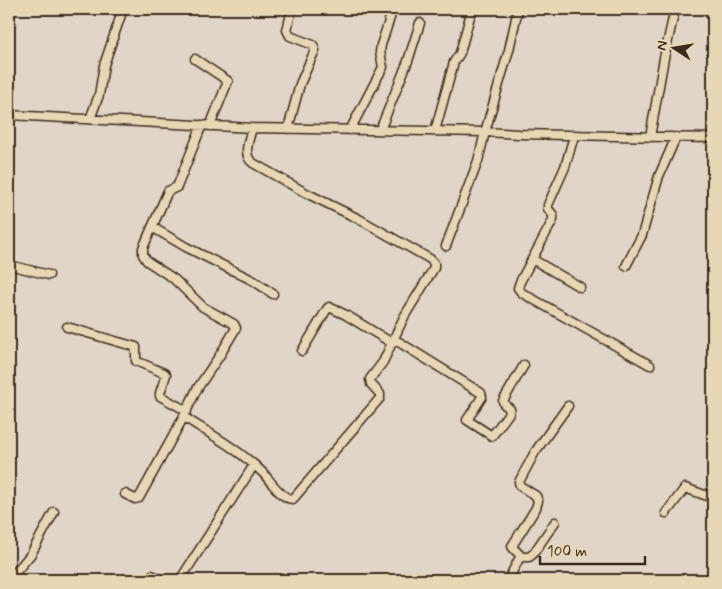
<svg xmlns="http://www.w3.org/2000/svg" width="722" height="589" viewBox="0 0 722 589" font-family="Mynerve,sans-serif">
<rect width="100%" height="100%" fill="#e0d5c8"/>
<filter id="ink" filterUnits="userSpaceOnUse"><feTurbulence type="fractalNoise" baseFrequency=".02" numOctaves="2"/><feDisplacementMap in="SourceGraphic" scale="10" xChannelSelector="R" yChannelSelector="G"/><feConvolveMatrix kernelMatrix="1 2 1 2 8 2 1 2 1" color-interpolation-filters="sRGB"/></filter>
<g filter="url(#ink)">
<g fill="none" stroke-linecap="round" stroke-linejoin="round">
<defs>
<path id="minor" d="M 195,59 L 228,81 L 210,126
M 9,115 L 252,128 L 485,132 L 519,134 L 713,138
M 90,119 L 99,95 L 104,65 L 123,9
M 288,129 L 300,84 L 315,50 L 313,45 L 290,36 L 287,30 L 292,9
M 350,130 L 383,67 L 380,52 L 381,45 L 393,9
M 380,130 L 408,61 L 420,23
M 435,131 L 454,62 L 460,53 L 472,9
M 574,136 L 565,167 L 548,205 L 548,209 L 553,215 L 553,220 L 520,282 L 518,288 L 522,293 L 650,365
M 650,137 L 664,58 L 675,9
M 152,227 L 186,247 L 254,281 L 273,294
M 446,246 L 478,161 L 485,132 L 509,50 L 518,9
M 532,259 L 580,287
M 9,265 L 49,275
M 626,266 L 642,235 L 659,176 L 676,137
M 67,327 L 136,347 L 136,361 L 164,373 L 166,375 L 160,393 L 160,396 L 187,411
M 394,339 L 481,393 L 482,397 L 467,420 L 492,436 L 509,413 L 510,409 L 504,404 L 503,401 L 524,365
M 302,351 L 327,309 L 329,307 L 346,315 L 392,343
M 184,417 C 210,434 240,450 263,473 C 270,480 282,500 293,499 L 380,398 L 380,394 L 371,384 L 370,379 L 383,362 L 404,317 L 434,268 L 434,263 L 430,259 L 359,219 L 306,193 L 253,163 C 242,155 249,140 252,128
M 125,494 L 135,499 L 139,498 L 182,420 L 197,389 L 220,355 L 236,328 L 234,324 L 203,307 L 174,279 L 147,261 L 143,255 L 143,248 L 168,191 L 177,187 L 202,125
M 666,513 L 685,488 L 713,498
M 521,556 L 513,548 L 512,546 L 536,508 L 538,501 L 536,496 L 520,486 L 519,482 L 535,452 L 568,406
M 152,575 L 161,580
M 9,580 L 31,554 L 54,512
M 180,580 L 254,465
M 508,580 L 520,557 L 529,557 L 533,554 L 555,522"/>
</defs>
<use href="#minor" stroke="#3b2a1e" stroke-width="11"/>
<use href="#minor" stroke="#e8d7b4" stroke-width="8"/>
</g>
</g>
<rect width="722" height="589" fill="none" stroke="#e8d7b4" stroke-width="30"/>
<rect x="15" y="15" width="692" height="559" fill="none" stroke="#3b2a1e" stroke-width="2" filter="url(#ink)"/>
<g transform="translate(674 48) rotate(282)" stroke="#e8d7b4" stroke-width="4" paint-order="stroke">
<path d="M0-4L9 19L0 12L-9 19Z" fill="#3b2a1e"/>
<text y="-8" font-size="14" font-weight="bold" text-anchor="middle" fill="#3b2a1e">N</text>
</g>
<path d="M540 556v8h105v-8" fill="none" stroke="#3b2a1e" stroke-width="2.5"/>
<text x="547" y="556" font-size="15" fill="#3b2a1e" stroke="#e8d7b4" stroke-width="4" paint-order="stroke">100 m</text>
</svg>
